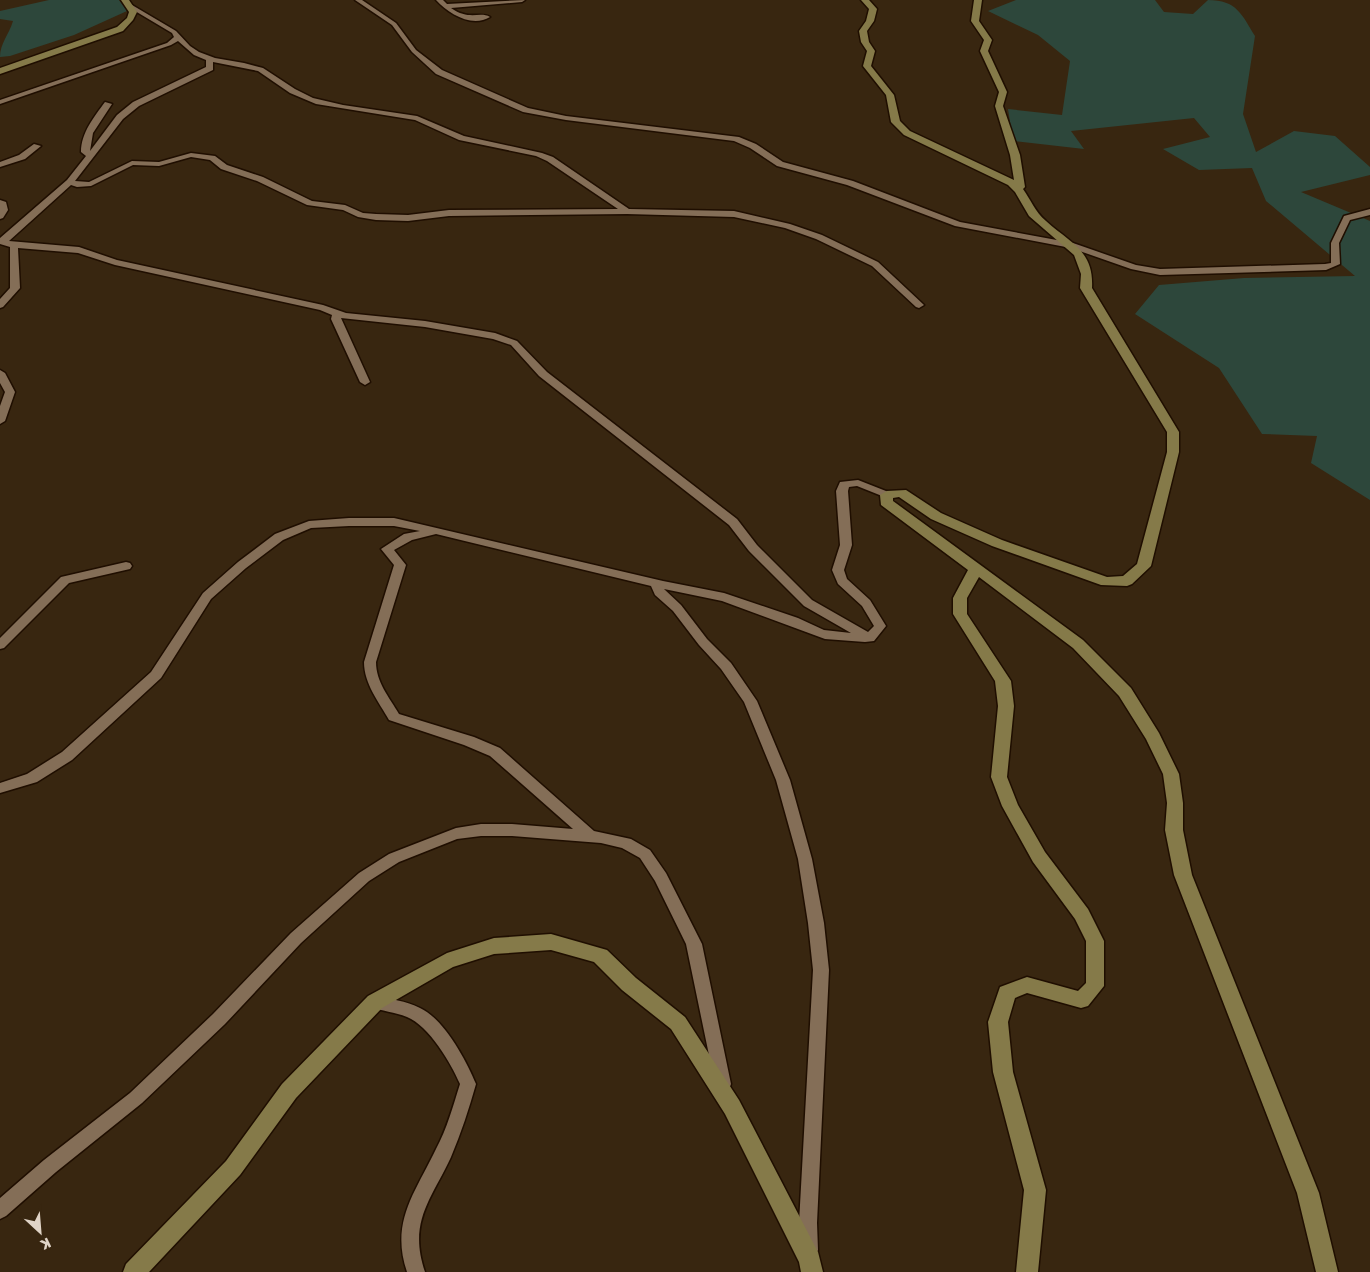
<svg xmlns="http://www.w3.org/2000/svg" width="1370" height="1272" viewBox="0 0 1370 1272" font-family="Rubik,sans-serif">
<rect width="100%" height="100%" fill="#382610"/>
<path fill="#2d473b" d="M 49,0 L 119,0 L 127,11 L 74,35 L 10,56 L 0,57 C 0,43 9,35 13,21 L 0,19 L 0,11 Z
M 1016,0 L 1155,0 L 1164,12 L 1193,14 L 1208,0 C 1237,0 1242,15 1255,36 L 1243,114 L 1256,152 L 1294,131 L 1335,136 L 1370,167 L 1370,175 L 1301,192 L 1370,221 L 1370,500 L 1311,463 L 1317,436 L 1262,434 L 1219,368 L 1135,314 L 1159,285 L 1244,278 L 1355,276 L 1266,201 L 1252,168 L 1199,170 L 1163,149 L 1210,137 L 1194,118 L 1071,131 L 1084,149 L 1013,141 L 1008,109 L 1062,115 L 1070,61 L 1038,35 L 988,11 Z"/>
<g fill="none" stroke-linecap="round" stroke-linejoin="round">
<defs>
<path id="street" d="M 355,0 L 362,0 L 396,23 L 416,50 L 442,70 L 528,108 L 566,116 L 739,137 L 756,144 L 783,162 L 853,181 L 960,222 L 1073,243 L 1136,265 L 1160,269 L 1325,264 L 1331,263 L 1331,243 L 1344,216 L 1370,209 L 1370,215 L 1350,220 L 1339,243 L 1340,264 L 1326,270 L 1160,275 L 1131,269 L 1071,248 L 955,226 L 847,185 L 777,166 L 750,148 L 734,141 L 566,120 L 523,112 L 436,74 L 412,52 L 392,25 Z
M 436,0 L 443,0 L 447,4 L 525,0 L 522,2 L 451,8 C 469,21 480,11 490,17 C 472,28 449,14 436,0 Z
M 132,5 L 176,31 L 190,46 L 199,52 L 215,58 L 244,63 L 263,68 L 295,89 L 313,98 L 343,105 L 417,116 L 464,136 L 542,153 L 553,157 L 629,209 L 734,211 L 790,224 L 822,235 L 878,262 L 924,305 L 919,308 L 916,307 L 872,266 L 816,239 L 785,228 L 734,217 L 627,214 L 449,216 L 408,221 L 376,220 L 358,217 L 343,210 L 307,205 L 257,181 L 221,169 L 210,160 L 191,157 L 159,166 L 133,165 L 91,186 L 77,187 L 71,185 L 9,241 L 79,247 L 117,260 L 323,305 L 346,313 L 425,321 L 495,333 L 517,341 L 547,372 L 737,519 L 757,545 L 812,600 L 868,632 L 874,626 L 862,606 L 838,584 L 832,570 L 840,545 L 836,491 L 840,482 L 858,480 L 891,493 L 893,495 L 891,497 L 887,498 L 857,486 L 849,487 L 848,491 L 852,545 L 844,570 L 847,579 L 870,600 L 886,626 L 874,641 L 865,642 L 825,639 L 722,601 L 664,589 L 681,605 L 707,639 L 731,663 L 757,701 L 790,780 L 812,859 L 824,923 L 829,970 L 817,1223 L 818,1250 L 815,1256 L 809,1259 L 803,1256 L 800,1250 L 799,1223 L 813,970 L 808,923 L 798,859 L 776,780 L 744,702 L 721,669 L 699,645 L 673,611 L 655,595 L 651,586 L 436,534 L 412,540 L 394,550 L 406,565 L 376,662 C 376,682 389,697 399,714 L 474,737 L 500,748 L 594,831 L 631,839 L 650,850 L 666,873 L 702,944 L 731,1084 L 729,1089 L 723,1092 L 717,1089 L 715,1084 L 686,944 L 655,881 L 640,858 L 622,848 L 601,843 L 512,836 L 481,836 L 457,839 L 399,862 L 369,881 L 301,943 L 225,1024 L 142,1103 L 56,1172 L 6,1216 L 0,1219 L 0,1198 L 44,1160 L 130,1093 L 213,1014 L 291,933 L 359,873 L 389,854 L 456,828 L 481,824 L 512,824 L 573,829 L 490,756 L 464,745 L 389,720 C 379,702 364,684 364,662 L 394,565 L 381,549 L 404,534 L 420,531 L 394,526 L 349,526 L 311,528 L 283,540 L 246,568 L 211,599 L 161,678 L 72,760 L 37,782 L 0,793 L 0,783 L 27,774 L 62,752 L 151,672 L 203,593 L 238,562 L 275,534 L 309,521 L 349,518 L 394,518 L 663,581 L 724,593 L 798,618 L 824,630 L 851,633 L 804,606 L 749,551 L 729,525 L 539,376 L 511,345 L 493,339 L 425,327 L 341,318 L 370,382 L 365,385 L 360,382 L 331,319 L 332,315 L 320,310 L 115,265 L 78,253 L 18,248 L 20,288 L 3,307 L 0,308 L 0,299 L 10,288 L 10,247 L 0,244 L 0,238 L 67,180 L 86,156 L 81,152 C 81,133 94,117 105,102 L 112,104 L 93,133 L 90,151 L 117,115 L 133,102 L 206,67 L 206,60 L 194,55 L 178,41 L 171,45 L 0,104 L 0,100 L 167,43 L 174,37 L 172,33 L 130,8 L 130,6 ZM 213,62 L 258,71 L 290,93 L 316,104 L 415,120 L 459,140 L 536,156 L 547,161 L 618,209 L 449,210 L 408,215 L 376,214 L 363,213 L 345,205 L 312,201 L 263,177 L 227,165 L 215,156 L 191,153 L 159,162 L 132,161 L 89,182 L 75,181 L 123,119 L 139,106 L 213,70 Z
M 34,144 L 41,146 L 25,159 L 0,167 L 0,162 L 19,155 Z
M 0,200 L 6,202 L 8,210 L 3,218 L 0,219 Z
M 0,370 L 5,373 L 15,392 L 5,421 L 0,424 L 0,406 L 5,392 L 0,383 Z
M 126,562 L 130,563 L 132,566 L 130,569 L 69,583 L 4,648 L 0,649 L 0,638 L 61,577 Z
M 375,995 C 390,999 406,1001 420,1008 C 444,1019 466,1060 476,1084 C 469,1109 461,1133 451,1157 C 431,1200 408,1222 425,1272 L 407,1272 C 390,1222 415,1193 436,1149 C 447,1129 453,1106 460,1084 C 451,1063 429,1026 407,1017 C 395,1012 382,1011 369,1007 L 367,1002 L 369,997 Z"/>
<path id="secondary" d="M 121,0 L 129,0 L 137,12 L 133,20 L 123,31 L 0,74 L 0,68 L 117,27 L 127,18 L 129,12 Z
M 861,0 L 869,0 L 877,9 L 874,21 L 867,31 L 869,42 L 875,51 L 871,66 L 894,95 L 900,121 L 910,131 L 1014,180 L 1010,155 L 995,106 L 999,92 L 980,51 L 984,40 L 971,21 L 974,0 L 982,0 L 979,21 L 992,40 L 988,51 L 1007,92 L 1003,106 L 1020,155 L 1025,187 L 1023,189 C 1031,200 1035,212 1046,221 C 1070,243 1094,250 1092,288 L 1179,432 L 1179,452 L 1151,566 L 1132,584 L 1127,586 L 1101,585 L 992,546 L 931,519 L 899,497 L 893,498 L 893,501 L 1083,640 L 1131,688 L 1159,733 L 1179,774 L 1183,803 L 1183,830 L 1192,875 L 1319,1193 L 1338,1272 L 1316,1272 L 1297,1193 L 1174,875 L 1165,830 L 1167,803 L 1163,774 L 1146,739 L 1119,696 L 1073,648 L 979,577 L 967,598 L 967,614 L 1011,681 L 1014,706 L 1007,777 L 1018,805 L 1045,852 L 1088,909 L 1104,941 L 1104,986 L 1088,1006 L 1081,1008 L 1027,993 L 1015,998 L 1008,1022 L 1013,1072 L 1046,1190 L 1038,1272 L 1016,1272 L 1024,1190 L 993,1072 L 988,1022 L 1000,987 L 1027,977 L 1078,991 L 1086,983 L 1086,941 L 1075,919 L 1033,862 L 1002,806 L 991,777 L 998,706 L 995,681 L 953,614 L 953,598 L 968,570 L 881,505 L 880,495 L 887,491 L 906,490 L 941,513 L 1002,540 L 1107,577 L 1123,576 L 1137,564 L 1167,452 L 1167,432 L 1080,288 L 1081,274 L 1074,255 L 1029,216 L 1015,192 L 1008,185 L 904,135 L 891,122 L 886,95 L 863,66 L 867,51 L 861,42 L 859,31 L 866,21 L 869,9 Z
M 551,934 L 607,950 L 636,978 L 685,1017 L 739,1100 L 818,1252 L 823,1272 L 801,1272 L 799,1262 L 725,1114 L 671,1029 L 622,990 L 594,962 L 551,950 L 494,954 L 453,967 L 382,1008 L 296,1098 L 240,1175 L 149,1272 L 123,1272 L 126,1264 L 226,1161 L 282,1084 L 368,996 L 447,953 L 494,938 Z"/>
</defs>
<use href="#street" stroke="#1f0e00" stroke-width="3"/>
<use href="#secondary" stroke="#1f0e00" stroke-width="3"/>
<use href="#street" fill="#846e57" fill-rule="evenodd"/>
<use href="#secondary" fill="#857a49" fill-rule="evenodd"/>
</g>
<g transform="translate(40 1232) rotate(154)" stroke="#382610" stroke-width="4" paint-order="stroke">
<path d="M0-4L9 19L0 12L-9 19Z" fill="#e0d4c7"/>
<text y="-8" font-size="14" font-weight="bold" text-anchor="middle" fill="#e0d4c7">K</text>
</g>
</svg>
